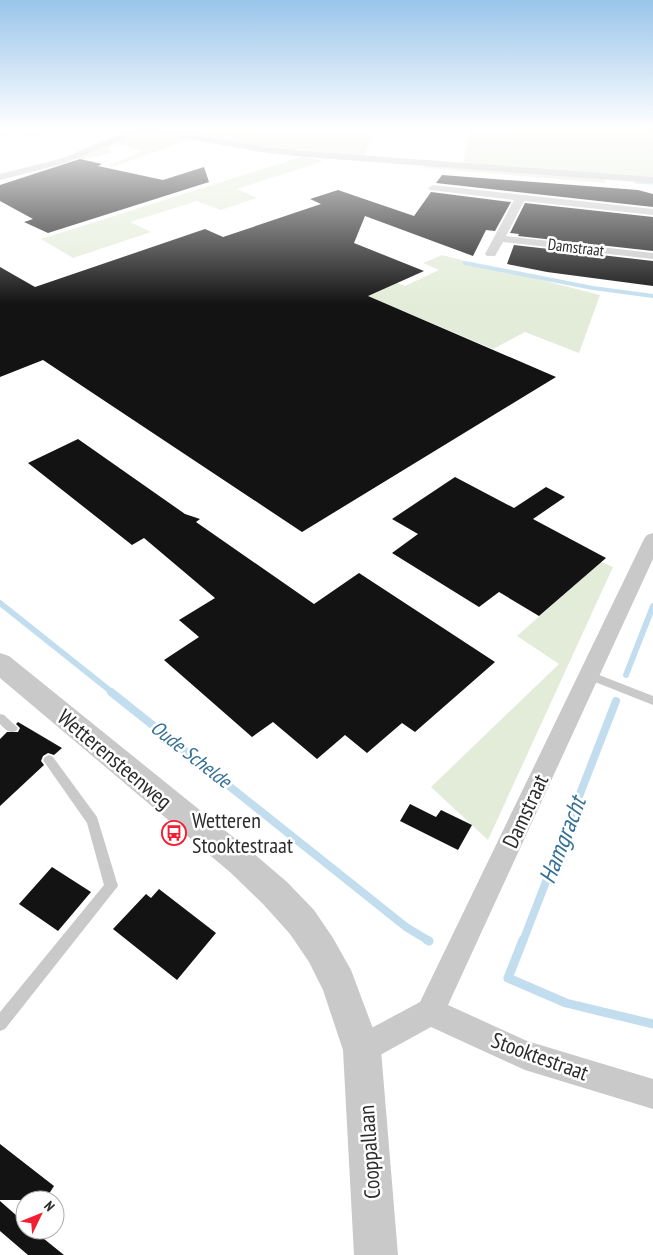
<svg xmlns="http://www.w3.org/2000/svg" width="653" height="1255" viewBox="0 0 653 1255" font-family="'PT Sans Narrow',sans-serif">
<rect width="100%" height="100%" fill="#fff"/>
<path fill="#e3ecd8" d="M 0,128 L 66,128 L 32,139 L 15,134 L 0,137 Z
M 149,128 L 378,128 L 364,156 L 254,145 Z
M 470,128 L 653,128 L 653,178 L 463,165 Z
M 141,130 L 192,139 L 112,167 L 107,166 L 144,151 L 117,144 L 109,147 L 111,153 L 83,159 L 76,158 Z
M 304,156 L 323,161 L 237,189 L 257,198 L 221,210 L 197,201 L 130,222 L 151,232 L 73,258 L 41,239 Z
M 424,165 L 605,178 L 606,183 L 424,168 Z
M 442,255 L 600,295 L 579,353 L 525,332 L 493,349 L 358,292 L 387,279 L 405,286 L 439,270 L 423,263 Z
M 601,562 L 613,567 L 488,840 L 431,787 L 559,664 L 517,636 Z"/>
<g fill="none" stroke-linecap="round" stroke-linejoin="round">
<path stroke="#c2deee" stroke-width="3" d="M 636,182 L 653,183"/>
<path stroke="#c2deee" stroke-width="4" d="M 465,263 L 593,288 L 653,296"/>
<path stroke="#c2deee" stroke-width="6" d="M 0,603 L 113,693
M 626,675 L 653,606"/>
<path stroke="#c2deee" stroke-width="8" d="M 111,692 L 406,927 L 429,941
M 523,941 L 616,701"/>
<path stroke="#c2deee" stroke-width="9" d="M 427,940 L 429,941
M 523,940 L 508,978 L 566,1003 L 653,1024"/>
</g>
<path fill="#131313" d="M 80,159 L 102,164 L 98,166 L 163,180 L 204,167 L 209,182 L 48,233 L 24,222 L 33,219 L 0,201 L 0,185 Z
M 442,175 L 638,190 L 653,194 L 653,207 L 436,183 Z
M 338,190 L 414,216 L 431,192 L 511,202 L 495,231 L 486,230 L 473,256 L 365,216 L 354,243 L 424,271 L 368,296 L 556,377 L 302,532 L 43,360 L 0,377 L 0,267 L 35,287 L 205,229 L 223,237 L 321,204 L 310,199 Z
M 525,203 L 653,217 L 653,251 L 518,236 L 519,234 L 510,233 Z
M 514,245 L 653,261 L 653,286 L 547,272 L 507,264 Z
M 78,439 L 185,514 L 200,519 L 196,522 L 314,604 L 359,573 L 495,662 L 415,732 L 402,723 L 367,753 L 345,735 L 317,759 L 273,722 L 252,737 L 164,660 L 199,637 L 179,620 L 215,598 L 144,538 L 132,545 L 28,463 Z
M 455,477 L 514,508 L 546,487 L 565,497 L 533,519 L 606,558 L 539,616 L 499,592 L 479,607 L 392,553 L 418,534 L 392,519 Z
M 18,722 L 62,748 L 54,755 L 48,753 L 43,756 L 41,761 L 44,765 L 0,806 L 0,739 L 7,732 L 18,732 L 20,728 L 16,724 Z
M 410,804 L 436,817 L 441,810 L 472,825 L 458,850 L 400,821 Z
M 52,867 L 91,892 L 58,931 L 19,904 Z
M 159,889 L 216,933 L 177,980 L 113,929 L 146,894 L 151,898 Z
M 0,1144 L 54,1186 L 45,1200 L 0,1200 Z
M 0,1201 L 25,1223 L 25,1230 L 33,1230 L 64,1255 L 28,1255 L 0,1231 Z"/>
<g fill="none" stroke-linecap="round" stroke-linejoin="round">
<path fill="#c9c9c9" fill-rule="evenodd" d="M 589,671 L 653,696 L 653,705 L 585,678 L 584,675 L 585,672 Z
M 0,714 L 4,715 L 18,728 L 16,731 C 9,734 5,729 0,724 Z
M 49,755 L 53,757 L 97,817 L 118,886 L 5,1029 L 0,1031 L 0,1012 L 104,885 L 87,823 L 45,763 L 43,760 L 45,757 Z"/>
<path fill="#c9c9c9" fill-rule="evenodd" d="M 134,128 L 155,128 L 261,146 L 306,151 L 653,177 L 653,183 L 306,157 L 261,152 L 142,131 L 66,163 L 0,180 L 0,174 L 60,159 Z
M 433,185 L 653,209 L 653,215 L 524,201 L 506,236 L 653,253 L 653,259 L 503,242 L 495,256 L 487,256 L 485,254 L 514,200 L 430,190 L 428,188 Z
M 653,533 L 653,559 L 448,1005 L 527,1041 L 653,1079 L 653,1109 L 525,1070 L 431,1027 L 362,1065 L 351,1061 L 347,1050 L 351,1039 L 420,1002 L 644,539 L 647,535 Z"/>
<path fill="#c9c9c9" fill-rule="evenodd" d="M 0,653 L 9,656 L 253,853 L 287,882 L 314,910 L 333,938 L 351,970 L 381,1050 L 398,1255 L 354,1255 L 343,1050 L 323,990 L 309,962 L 290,934 L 263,904 L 231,873 L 0,678 Z"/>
</g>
<linearGradient id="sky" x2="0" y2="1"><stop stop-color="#99c5ea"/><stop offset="0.42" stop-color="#fff"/><stop offset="1" stop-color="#fff" stop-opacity="0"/></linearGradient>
<rect width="653" height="304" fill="url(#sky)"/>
<defs>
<symbol id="bus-ring" viewBox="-11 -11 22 22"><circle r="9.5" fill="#fff" stroke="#f41e32" stroke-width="1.5"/><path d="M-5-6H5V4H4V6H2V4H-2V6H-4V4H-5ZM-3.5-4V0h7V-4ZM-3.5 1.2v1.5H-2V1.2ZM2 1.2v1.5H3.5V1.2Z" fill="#f41e32"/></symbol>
</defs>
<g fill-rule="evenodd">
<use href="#bus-ring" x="160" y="819" width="28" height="28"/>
</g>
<g text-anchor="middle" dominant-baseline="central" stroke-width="5" stroke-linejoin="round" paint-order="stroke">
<g font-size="16" fill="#2c2c2c" stroke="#fff">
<text transform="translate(576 247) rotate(7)">Damstraat</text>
</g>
<g font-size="20" font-style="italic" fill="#347195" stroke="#fff">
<text transform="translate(191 754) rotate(38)">Oude Schelde</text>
</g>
<g font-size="22" fill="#2c2c2c" stroke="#fff">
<text transform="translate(115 759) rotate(40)">Wetterensteenweg</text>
<text transform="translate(525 811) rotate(-65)">Damstraat</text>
<text transform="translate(540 1056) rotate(20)">Stooktestraat</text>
<text transform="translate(369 1152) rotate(-94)">Cooppallaan</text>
</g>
<g font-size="22" fill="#2c2c2c" stroke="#fff" text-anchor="start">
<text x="192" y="820">Wetteren<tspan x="192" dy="25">Stooktestraat</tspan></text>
</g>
<g font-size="24" font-style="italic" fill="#347195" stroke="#fff">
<text transform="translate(562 840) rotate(-69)">Hamgracht</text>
</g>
</g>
<g transform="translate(40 1215) rotate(47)"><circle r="24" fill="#ffffff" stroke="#ababab"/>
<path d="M0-4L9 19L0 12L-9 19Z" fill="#f41e32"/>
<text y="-8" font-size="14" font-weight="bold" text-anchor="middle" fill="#2c2c2c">N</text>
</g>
</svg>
